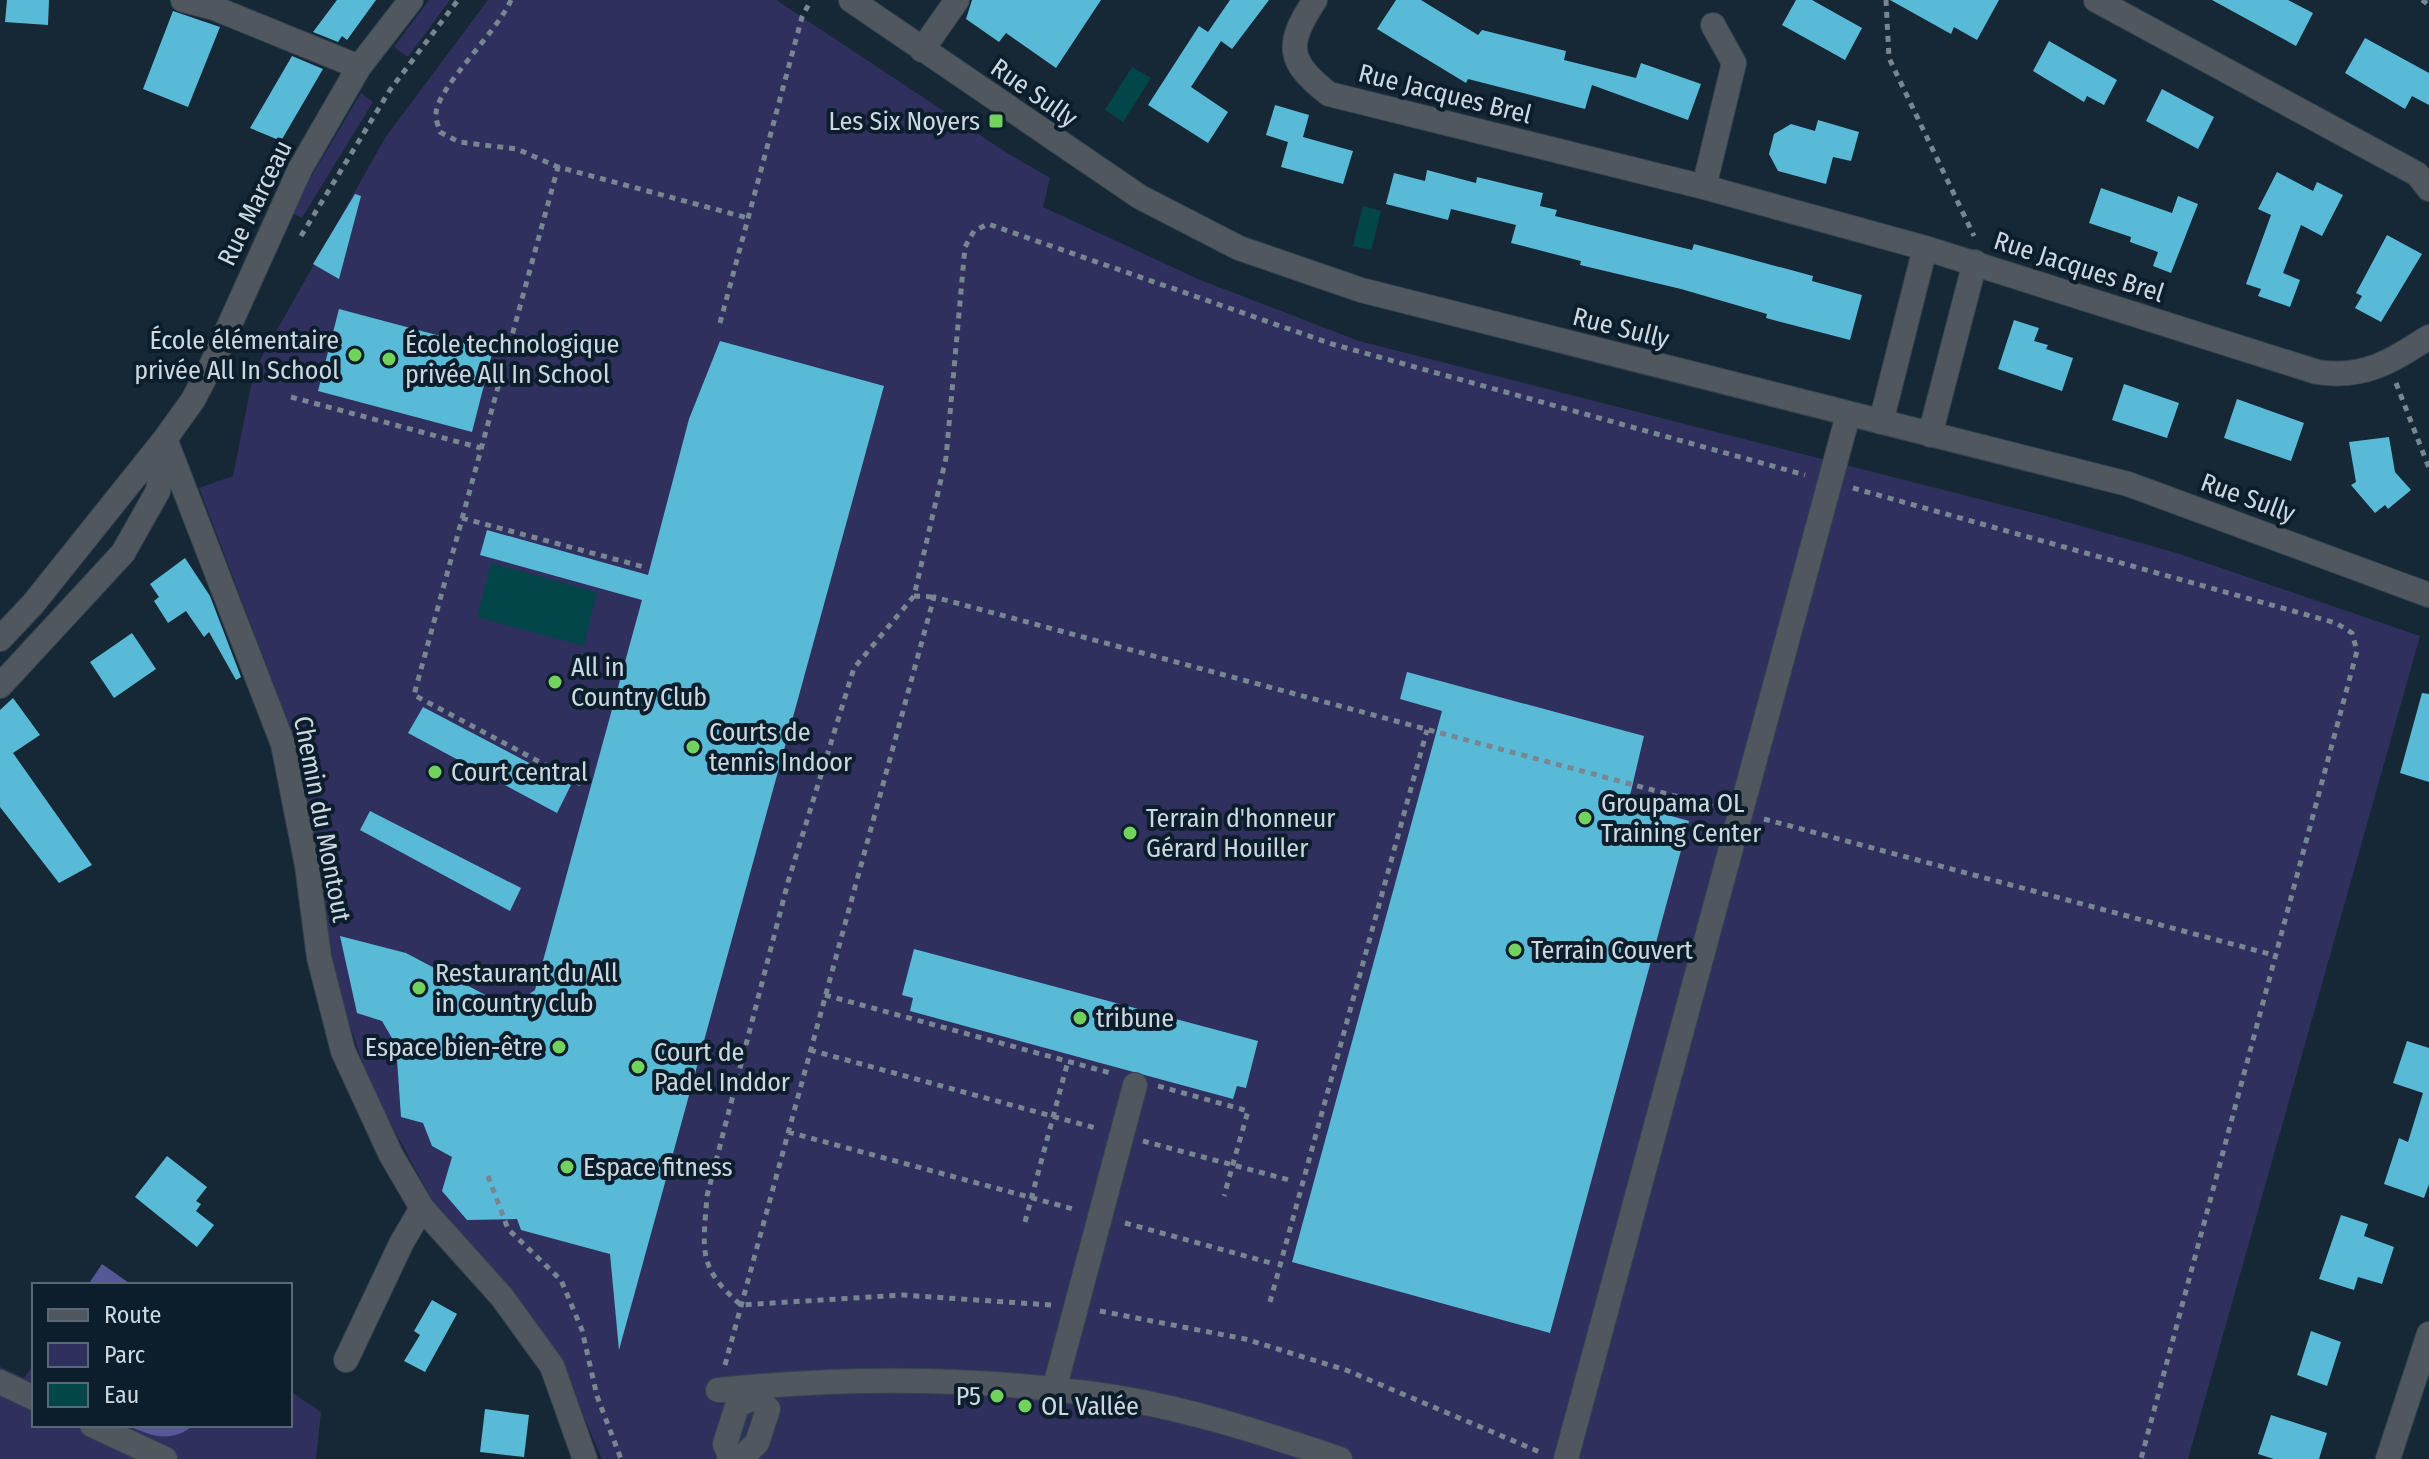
<svg xmlns="http://www.w3.org/2000/svg" width="2429" height="1459" viewBox="0 0 2429 1459" font-family="'Fira Sans Condensed',sans-serif">
<rect width="100%" height="100%" fill="#162835"/>
<path fill="#30305f" d="M 429,0 L 450,0 L 408,57 L 394,47 Z
M 488,0 L 776,0 L 1007,153 L 1050,178 L 1043,207 L 1198,279 L 1359,341 L 2042,515 L 2180,554 L 2420,636 L 2188,1459 L 602,1459 L 566,1375 L 523,1309 L 432,1200 L 372,1089 L 332,975 L 324,900 L 293,735 L 199,488 L 233,476 L 254,371 L 385,138 Z
M 361,93 L 373,102 L 302,218 L 290,212 Z
M 34,1364 L 34,1425 L 290,1425 L 290,1391 L 321,1412 L 316,1459 L 0,1459 L 0,1367 L 24,1378 Z"/>
<path fill="#565796" d="M 102,1264 L 132,1285 L 88,1285 Z
M 127,1425 L 194,1425 C 171,1444 151,1436 127,1425 Z"/>
<path fill="#03464a" d="M 1132,67 L 1151,78 L 1123,122 L 1105,110 Z
M 1363,206 L 1381,211 L 1371,250 L 1353,246 Z
M 491,563 L 597,592 L 584,646 L 477,617 Z"/>
<path fill="#59bad7" d="M 7,0 L 49,0 L 48,25 L 5,22 Z
M 337,0 L 376,0 L 347,40 L 342,36 L 338,42 L 313,32 Z
M 972,0 L 1101,0 L 1056,68 L 1006,33 L 999,42 L 966,19 Z
M 1230,0 L 1269,0 L 1232,49 L 1221,41 L 1191,87 L 1228,112 L 1208,143 L 1148,105 L 1199,26 L 1208,32 Z
M 1396,0 L 1421,0 L 1478,35 L 1482,30 L 1566,51 L 1564,60 L 1636,78 L 1641,63 L 1701,84 L 1688,120 L 1592,85 L 1585,109 L 1468,79 L 1466,83 L 1377,29 Z
M 1796,0 L 1812,0 L 1862,28 L 1845,60 L 1782,25 Z
M 1890,0 L 1999,0 L 1977,40 L 1954,27 L 1951,34 Z
M 2212,0 L 2288,0 L 2313,13 L 2296,46 Z
M 173,11 L 220,27 L 188,107 L 143,89 Z
M 2365,38 L 2429,73 L 2429,105 L 2412,96 L 2405,109 L 2345,73 Z
M 2049,41 L 2117,80 L 2104,105 L 2087,96 L 2084,102 L 2033,71 Z
M 292,56 L 323,69 L 281,141 L 250,128 Z
M 2162,89 L 2214,117 L 2198,149 L 2146,121 Z
M 1275,105 L 1309,115 L 1303,137 L 1353,151 L 1343,184 L 1281,167 L 1288,142 L 1266,135 Z
M 1818,120 L 1859,132 L 1851,161 L 1833,157 L 1826,184 L 1778,171 L 1769,154 L 1774,134 L 1791,124 L 1815,131 Z
M 1427,170 L 1476,183 L 1477,177 L 1543,193 L 1540,206 L 1557,210 L 1555,216 L 1692,250 L 1694,244 L 1813,276 L 1812,281 L 1862,295 L 1850,340 L 1766,318 L 1767,314 L 1681,289 L 1580,265 L 1581,261 L 1511,243 L 1516,225 L 1451,209 L 1448,220 L 1386,204 L 1394,173 L 1425,181 Z
M 2277,172 L 2313,191 L 2317,182 L 2343,195 L 2322,236 L 2301,225 L 2283,273 L 2300,280 L 2290,307 L 2258,296 L 2261,289 L 2246,284 L 2271,215 L 2258,209 Z
M 2101,188 L 2172,213 L 2178,196 L 2198,204 L 2171,273 L 2153,266 L 2158,252 L 2130,242 L 2131,237 L 2089,223 Z
M 355,194 L 361,196 L 339,279 L 313,264 Z
M 2387,235 L 2422,254 L 2381,322 L 2355,308 L 2362,296 L 2356,293 Z
M 339,309 L 493,350 L 472,432 L 318,391 Z
M 2014,320 L 2039,328 L 2034,341 L 2048,345 L 2046,349 L 2073,358 L 2062,391 L 1998,369 Z
M 720,341 L 884,386 L 619,1350 L 610,1254 L 521,1230 L 517,1219 L 467,1220 L 442,1191 L 452,1157 L 432,1146 L 423,1123 L 401,1117 L 396,1045 L 382,1021 L 357,1013 L 340,936 L 406,953 L 510,1008 L 535,990 L 642,600 L 480,555 L 487,530 L 648,575 L 689,419 Z
M 2124,384 L 2179,403 L 2167,438 L 2112,420 Z
M 2237,399 L 2304,423 L 2291,461 L 2224,438 Z
M 2389,437 L 2395,472 L 2411,490 L 2388,509 L 2385,505 L 2375,513 L 2351,485 L 2356,482 L 2349,442 Z
M 185,558 L 210,596 L 241,677 L 236,680 L 209,632 L 204,637 L 186,611 L 168,623 L 154,601 L 159,597 L 150,584 Z
M 132,633 L 156,669 L 114,698 L 90,662 Z
M 1407,672 L 1644,736 L 1628,804 L 1689,821 L 1550,1333 L 1292,1262 L 1442,711 L 1400,699 Z
M 2422,693 L 2429,694 L 2429,782 L 2400,773 Z
M 13,698 L 40,735 L 13,753 L 92,865 L 59,883 L 0,807 L 0,710 Z
M 423,707 L 571,785 L 557,813 L 408,733 Z
M 370,811 L 521,888 L 510,911 L 360,830 Z
M 914,949 L 1258,1041 L 1246,1088 L 1237,1086 L 1233,1099 L 910,1011 L 913,998 L 902,995 Z
M 2407,1041 L 2429,1048 L 2429,1184 L 2424,1198 L 2384,1184 L 2399,1138 L 2408,1142 L 2423,1093 L 2393,1083 Z
M 167,1156 L 207,1187 L 196,1201 L 201,1204 L 196,1211 L 214,1225 L 197,1247 L 135,1197 Z
M 2341,1215 L 2368,1224 L 2364,1236 L 2394,1247 L 2382,1284 L 2358,1277 L 2354,1290 L 2319,1279 Z
M 432,1300 L 457,1314 L 425,1372 L 404,1361 L 420,1335 L 414,1331 Z
M 2311,1331 L 2341,1342 L 2327,1386 L 2297,1375 Z
M 485,1409 L 529,1415 L 524,1457 L 480,1452 Z
M 2271,1415 L 2327,1433 L 2319,1459 L 2274,1459 L 2258,1454 Z"/>
<g fill="none" stroke-linecap="round" stroke-linejoin="round">
<defs>
<path id="minor" d="M 183,0 L 214,8 L 359,67
M 851,0 L 1140,197 L 1239,248 L 1361,290 L 2128,484 L 2429,595
M 1315,0 C 1286,44 1286,61 1329,94 L 1704,187 L 1925,248 L 2317,372 C 2364,379 2390,362 2429,337
M 2096,0 L 2417,174 L 2429,189
M 922,50 L 957,0
M 1704,187 L 1734,63 L 1713,25
M 1881,422 L 1925,248
M 1930,435 L 1975,262
M 165,439 L 283,744 L 307,865 L 319,957 L 343,1051 L 391,1155 L 422,1208 L 502,1297 L 552,1366 L 585,1459
M 0,639 L 33,604 L 165,439 L 193,400 L 211,366 L 300,169 L 359,67 L 411,0
M 0,686 L 123,553 L 158,491 L 165,442
M 346,1360 L 402,1242 L 422,1208
M 0,1382 L 34,1398
M 718,1390 C 844,1377 969,1377 1094,1394 C 1177,1405 1260,1432 1340,1459
M 1054,1390 L 1135,1085
M 92,1425 L 165,1459
M 731,1459 L 725,1444 L 737,1406 L 755,1396 L 768,1409 L 757,1443 L 740,1459
M 1566,1459 L 1848,415
M 2388,1459 L 2429,1334"/>
</defs>
<use href="#minor" stroke="#334451" stroke-width="26"/>
<path stroke="#788691" stroke-width="5" stroke-dasharray="6 6" stroke-linecap="butt" d="M 511,0 C 498,31 436,89 436,114 C 435,119 439,127 440,132 L 459,142 L 517,149 L 558,167 L 559,161
M 1886,0 L 1889,58 L 1974,236
M 2422,0 L 2429,5
M 301,236 L 390,90 L 458,0
M 720,323 L 802,17 L 811,0
M 2396,383 L 2429,468
M 291,397 L 481,448
M 1853,488 L 2336,623 L 2352,633 L 2357,651 L 2141,1459
M 462,518 L 644,567
M 914,596 L 934,597
M 581,784 L 414,695 L 558,167 L 748,218
M 1764,819 L 2277,956
M 825,995 L 1114,1074
M 810,1050 L 1099,1129
M 1158,1086 L 1248,1111 L 1224,1196
M 788,1132 L 1077,1210
M 1143,1141 L 1293,1181
M 488,1176 L 508,1229 L 561,1280 L 582,1330 L 597,1396 L 621,1459
M 1025,1222 L 1068,1061
M 1125,1223 L 1271,1263
M 1270,1302 L 1427,730
M 1051,1305 L 902,1295 L 741,1305 C 697,1267 703,1251 707,1196 L 788,882 L 854,668 L 914,596 L 946,458 L 965,247 L 974,231 L 988,224 L 1332,344 L 1805,475
M 1100,1311 L 1245,1339 L 1346,1370 L 1542,1453
M 725,1365 L 934,597 L 1716,807"/>
<use href="#minor" stroke="#51575f" stroke-width="24"/>
</g>
<g fill="#71d35e" stroke="#0c1e2b" stroke-width="3">
<rect x="988" y="113" width="16" height="16" rx="4"/>
<circle cx="355" cy="355" r="8"/>
<circle cx="389" cy="359" r="8"/>
<circle cx="555" cy="682" r="8"/>
<circle cx="693" cy="747" r="8"/>
<circle cx="435" cy="772" r="8"/>
<circle cx="1585" cy="818" r="8"/>
<circle cx="1130" cy="833" r="8"/>
<circle cx="1515" cy="950" r="8"/>
<circle cx="419" cy="988" r="8"/>
<circle cx="1080" cy="1018" r="8"/>
<circle cx="559" cy="1047" r="8"/>
<circle cx="638" cy="1067" r="8"/>
<circle cx="567" cy="1167" r="8"/>
<circle cx="997" cy="1396" r="8"/>
<circle cx="1025" cy="1406" r="8"/>
</g>
<g text-anchor="middle" dominant-baseline="central" stroke-width="8" stroke-linejoin="round" paint-order="stroke">
<g font-size="26" fill="#cdd8e1" stroke="#0c1e2b">
<text transform="translate(1034 93) rotate(35)">Rue Sully</text>
<text transform="translate(1445 94) rotate(14)">Rue Jacques Brel</text>
<text transform="translate(255 203) rotate(-64)">Rue Marceau</text>
<text transform="translate(2079 267) rotate(18)">Rue Jacques Brel</text>
<text transform="translate(1621 328) rotate(14)">Rue Sully</text>
<text transform="translate(2248 498) rotate(20)">Rue Sully</text>
<text transform="translate(322 819) rotate(79)">Chemin du Montout</text>
</g>
<g font-size="26" fill="#cdd8e1" stroke="#0c1e2b" text-anchor="start">
<text x="980" y="121" text-anchor="end">Les Six Noyers</text>
<text x="339" y="340" text-anchor="end">École élémentaire<tspan x="339" dy="30">privée All In School</tspan></text>
<text x="405" y="344">École technologique<tspan x="405" dy="30">privée All In School</tspan></text>
<text x="571" y="667">All in<tspan x="571" dy="30">Country Club</tspan></text>
<text x="709" y="732">Courts de<tspan x="709" dy="30">tennis Indoor</tspan></text>
<text x="451" y="772">Court central</text>
<text x="1601" y="803">Groupama OL<tspan x="1601" dy="30">Training Center</tspan></text>
<text x="1146" y="818">Terrain d'honneur<tspan x="1146" dy="30">Gérard Houiller</tspan></text>
<text x="1531" y="950">Terrain Couvert</text>
<text x="435" y="973">Restaurant du All<tspan x="435" dy="30">in country club</tspan></text>
<text x="1096" y="1018">tribune</text>
<text x="543" y="1047" text-anchor="end">Espace bien-être</text>
<text x="654" y="1052">Court de<tspan x="654" dy="30">Padel Inddor</tspan></text>
<text x="583" y="1167">Espace fitness</text>
<text x="981" y="1396" text-anchor="end">P5</text>
<text x="1041" y="1406">OL Vallée</text>
</g>
</g>
<rect x="32" y="1283" width="260" height="144" fill="#0c1e2b" stroke="#596874" stroke-width="2"/>
<rect x="48" y="1309" width="40" height="12" fill="#51575f" stroke="#596874" stroke-width="2"/>
<text x="104" y="1323" font-size="24" fill="#cdd8e1">Route</text>
<rect x="48" y="1343" width="40" height="24" fill="#30305f" stroke="#596874" stroke-width="2"/>
<text x="104" y="1363" font-size="24" fill="#cdd8e1">Parc</text>
<rect x="48" y="1383" width="40" height="24" fill="#03464a" stroke="#596874" stroke-width="2"/>
<text x="104" y="1403" font-size="24" fill="#cdd8e1">Eau</text>
</svg>
